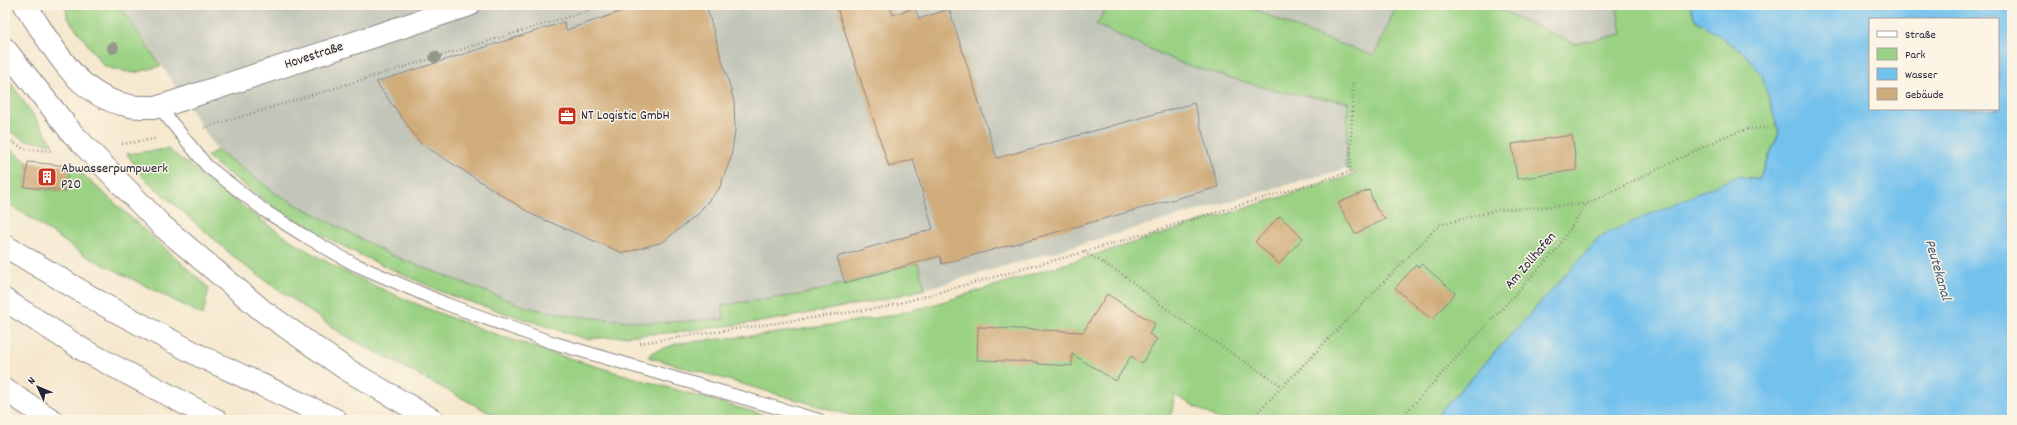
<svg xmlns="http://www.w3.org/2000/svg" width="2017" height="425" viewBox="0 0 2017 425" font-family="Dekko,sans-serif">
<rect width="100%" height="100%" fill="#fcf5e5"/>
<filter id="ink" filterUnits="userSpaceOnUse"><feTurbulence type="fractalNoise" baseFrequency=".025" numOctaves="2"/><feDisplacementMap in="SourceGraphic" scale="8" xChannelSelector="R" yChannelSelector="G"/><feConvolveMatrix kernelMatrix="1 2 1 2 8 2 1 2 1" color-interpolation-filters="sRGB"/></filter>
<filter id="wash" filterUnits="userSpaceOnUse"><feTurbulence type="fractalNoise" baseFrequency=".012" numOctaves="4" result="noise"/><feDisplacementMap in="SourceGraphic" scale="16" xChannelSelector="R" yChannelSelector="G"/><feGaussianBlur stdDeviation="0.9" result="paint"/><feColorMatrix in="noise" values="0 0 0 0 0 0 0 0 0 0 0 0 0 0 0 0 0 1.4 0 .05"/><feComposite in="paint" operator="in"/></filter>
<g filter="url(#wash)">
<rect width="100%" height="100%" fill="#f5e8ce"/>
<path fill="#c2c6b9" d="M 119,5 L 1108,5 L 1096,25 L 1183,64 L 1276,91 L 1348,102 L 1346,168 L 925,289 L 918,263 L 805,294 L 723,305 L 724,319 L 653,323 L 572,316 L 526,307 L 391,255 L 277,194 L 217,150 L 153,52 Z
M 1245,5 L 1397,5 L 1375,56 L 1299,29 Z
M 1489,5 L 1616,5 L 1622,34 L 1575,44 Z"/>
<path fill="#9ad183" stroke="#5e7a5f" d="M 66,5 L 119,5 L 161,66 L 134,73 L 113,69 L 103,65 L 67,17 Z
M 1108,5 L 1245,5 L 1299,29 L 1374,56 L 1397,5 L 1489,5 L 1575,44 L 1622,34 L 1616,5 L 1690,5 L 1695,19 L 1744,53 L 1762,76 L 1779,133 L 1758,180 L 1749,177 L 1602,235 L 1433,420 L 1220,420 L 1174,395 L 1171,420 L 867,420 L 648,357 L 653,352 L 679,343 L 771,334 L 888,316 L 929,306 L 1356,174 L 1346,168 L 1348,102 L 1276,91 L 1183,64 L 1096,25 Z
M 5,74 L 6,76 L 53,144 L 25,140 L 5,129 Z
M 5,146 L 28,162 L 25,187 L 66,191 L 69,166 L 78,170 L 209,288 L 203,315 L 83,254 L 5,201 Z
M 168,149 C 227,194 284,242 350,274 C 486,341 636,377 781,420 L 503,420 L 342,334 L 241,263 L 143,177 L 127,154 Z
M 217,150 L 277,194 L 391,255 L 526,307 L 572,316 L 653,323 L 724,319 L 722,305 L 805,294 L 918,263 L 925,289 L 881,300 L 767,321 L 677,332 L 586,339 L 449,295 L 360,255 L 309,228 L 271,205 L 213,162 L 207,156 Z"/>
<path fill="#73c1ed" stroke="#4a7294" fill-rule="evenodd" d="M 1690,5 L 2012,5 L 2012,420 L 1433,420 L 1602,235 L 1738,176 L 1759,180 L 1779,133 L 1762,76 L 1744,53 L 1695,19 ZM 1870,19 L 1998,19 L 1998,109 L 1870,109 Z"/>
<g id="blocks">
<path fill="#d0ac7a" d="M 641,5 L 706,5 L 734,101 L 735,130 L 731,158 L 719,189 L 697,214 L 663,242 L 623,253 L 533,215 L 420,143 L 376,82 L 564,22 L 566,30 Z
M 836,5 L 889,5 L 893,15 L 915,8 L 919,19 L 949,9 L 997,158 L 1194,103 L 1218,187 L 942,264 L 940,256 L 845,283 L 837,257 L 933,229 L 913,159 L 889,167 Z
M 1572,135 L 1577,170 L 1517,179 L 1512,144 Z
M 28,162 L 69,166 L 66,191 L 25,187 Z
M 1369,190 L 1376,208 L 1385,219 L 1355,234 L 1338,203 Z
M 1280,216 L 1303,238 L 1279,264 L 1255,242 Z
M 1422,264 L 1455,293 L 1432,320 L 1395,288 L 1416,265 L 1418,267 Z
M 1107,294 L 1155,324 L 1149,334 L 1157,339 L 1142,363 L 1131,356 L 1116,381 L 1072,354 L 1072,366 L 1038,364 L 1038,362 L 977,360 L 978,327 L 1083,332 Z"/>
</g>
</g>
<g filter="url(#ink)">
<use href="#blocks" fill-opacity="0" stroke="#8c8584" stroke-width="1"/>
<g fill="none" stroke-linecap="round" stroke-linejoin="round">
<defs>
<path id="service" d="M 159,107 L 207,166 L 265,211 L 303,235 L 354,264 L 446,304 L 551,342 L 819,420"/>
<path id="minor" d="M 25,5 C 52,44 75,95 126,105 C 136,108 148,107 159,107 L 469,5"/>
<path id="motorway" d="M 5,49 L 72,133 L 161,225 L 263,311 L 346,369 L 433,420
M 5,246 L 106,306 L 200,356 L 336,420
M 5,300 L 85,351 L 216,420
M 5,390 L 52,420"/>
</defs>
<use href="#service" stroke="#8c8584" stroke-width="14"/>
<use href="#minor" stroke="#8c8584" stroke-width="24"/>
<use href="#motorway" stroke="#8c8584" stroke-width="24"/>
<path stroke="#8c8584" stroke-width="2.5" stroke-dasharray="1 3" stroke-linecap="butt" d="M 204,128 L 607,5
M 5,137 L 24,149 L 52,151
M 122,144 L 155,139
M 1084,252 L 1122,274 L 1181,320 L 1282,386
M 640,343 L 886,307 L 1084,252 L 1350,172 L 1353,83
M 1250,420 L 1439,225 L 1498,210 L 1585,204
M 1399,420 L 1557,249 L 1586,204 L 1726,136 L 1748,129 L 1768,128"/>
<use href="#service" stroke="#fff" stroke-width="12"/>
<use href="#minor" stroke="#fff" stroke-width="22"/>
<use href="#motorway" stroke="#fff" stroke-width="22"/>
</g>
<g fill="#959889">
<circle cx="113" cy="48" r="6"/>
<circle cx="435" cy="57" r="6"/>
</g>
</g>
<defs>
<symbol id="office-square" viewBox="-11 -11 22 22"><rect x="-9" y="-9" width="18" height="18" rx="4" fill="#c8321e" stroke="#fcf5e5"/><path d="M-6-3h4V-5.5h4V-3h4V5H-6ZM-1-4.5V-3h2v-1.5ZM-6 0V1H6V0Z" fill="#fff"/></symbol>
<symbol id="building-square" viewBox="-11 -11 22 22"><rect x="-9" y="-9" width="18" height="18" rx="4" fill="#c8321e" stroke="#fcf5e5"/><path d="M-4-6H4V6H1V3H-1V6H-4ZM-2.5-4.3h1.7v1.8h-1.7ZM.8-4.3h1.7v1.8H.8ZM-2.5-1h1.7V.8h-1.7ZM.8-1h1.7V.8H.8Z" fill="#fff"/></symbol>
</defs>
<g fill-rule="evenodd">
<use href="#office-square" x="556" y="105" width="22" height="22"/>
<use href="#building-square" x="36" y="166" width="22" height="22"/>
</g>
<g text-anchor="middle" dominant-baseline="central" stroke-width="3" stroke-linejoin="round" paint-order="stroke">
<g font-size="14" fill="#22223b" stroke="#fcf5e5">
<text transform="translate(314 56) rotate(-18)">Hovestraße</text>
<text transform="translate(1531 261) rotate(-49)">Am Zollhafen</text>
</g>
<g font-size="14" fill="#22223b" stroke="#fcf5e5" text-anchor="start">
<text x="581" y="116">NT Logistic GmbH</text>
<text x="61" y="169">Abwasserpumpwerk<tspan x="61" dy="16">P20</tspan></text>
</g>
<g font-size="15" font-style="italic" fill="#3e5a79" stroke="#fcf5e5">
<text transform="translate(1937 270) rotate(74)">Peutekanal</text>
</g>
</g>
<rect width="2017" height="425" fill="none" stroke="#fcf5e5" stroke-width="20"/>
<rect x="1869" y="18" width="130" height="92" fill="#fcf5e5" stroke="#a5a1a1"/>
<rect x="1877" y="31" width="20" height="6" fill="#ffffff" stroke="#a5a1a1"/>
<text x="1905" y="38" font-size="12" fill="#22223b">Straße</text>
<rect x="1877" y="48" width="20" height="12" fill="#9ad183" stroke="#a5a1a1"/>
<text x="1905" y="58" font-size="12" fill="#22223b">Park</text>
<rect x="1877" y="68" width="20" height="12" fill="#73c1ed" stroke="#a5a1a1"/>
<text x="1905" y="78" font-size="12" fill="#22223b">Wasser</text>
<rect x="1877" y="88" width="20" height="12" fill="#d0ac7a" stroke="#a5a1a1"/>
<text x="1905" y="98" font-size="12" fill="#22223b">Gebäude</text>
<g transform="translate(38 387) rotate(314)" stroke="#fcf5e5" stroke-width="3" paint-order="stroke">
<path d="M0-3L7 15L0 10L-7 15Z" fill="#22223b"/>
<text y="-6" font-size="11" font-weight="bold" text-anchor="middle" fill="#22223b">N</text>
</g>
</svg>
